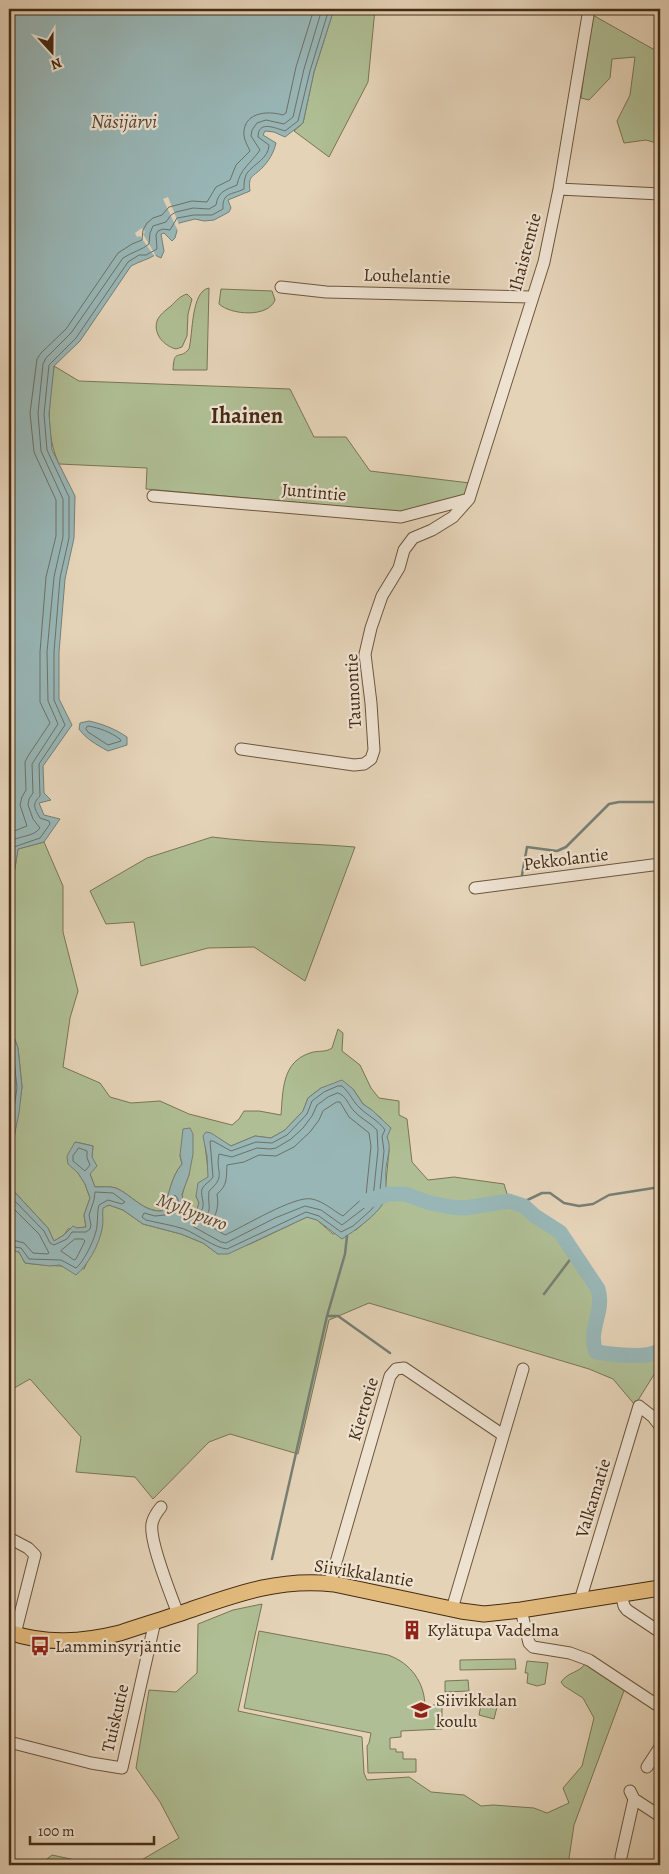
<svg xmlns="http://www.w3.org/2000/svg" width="669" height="1874" viewBox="0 0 669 1874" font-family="Alegreya,serif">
<rect width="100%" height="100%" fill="#e5d3b8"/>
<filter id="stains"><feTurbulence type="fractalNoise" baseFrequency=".004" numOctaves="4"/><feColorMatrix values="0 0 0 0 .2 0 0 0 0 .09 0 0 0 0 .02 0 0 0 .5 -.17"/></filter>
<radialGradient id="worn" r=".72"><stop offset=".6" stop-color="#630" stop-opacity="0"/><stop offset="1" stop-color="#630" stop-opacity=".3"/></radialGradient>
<path fill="#afbe94" stroke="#7a7554" d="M 334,9 L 375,9 L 368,82 L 329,157 L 294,131 L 303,123 L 314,72 Z
M 591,14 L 660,53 L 660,144 L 646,140 L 624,143 L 617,121 L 630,95 L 635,57 L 612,59 L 610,78 L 589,100 L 581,98 Z
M 209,288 L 207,370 L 173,370 C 174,347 179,361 189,349 C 193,334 191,291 209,288 Z
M 221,289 L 272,291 L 275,300 C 268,318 231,315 219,304 Z
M 187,294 L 192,299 L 188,314 L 187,336 L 182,347 L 176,349 C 164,346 153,334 157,321 C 159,315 166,310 171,306 C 176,301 180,296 187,294 Z
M 54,366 L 79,381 L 290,389 L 314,437 L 346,437 L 370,471 L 470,483 L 464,496 L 404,512 L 146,489 L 147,468 L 59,464 C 44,432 50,399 54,366 Z
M 212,837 C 259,843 307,843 355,847 L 305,981 L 254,947 L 208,948 L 141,966 L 134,922 L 106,924 L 90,891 L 147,858 Z
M 44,842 L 63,886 L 63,932 L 78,991 L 70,1018 L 63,1067 L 100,1083 L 110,1097 L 131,1103 L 160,1101 L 189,1114 L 232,1125 L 239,1119 L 244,1111 L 259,1111 L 281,1115 C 283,1090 282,1062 310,1053 C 318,1050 325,1053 332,1048 L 338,1029 L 343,1033 L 342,1051 L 360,1065 L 371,1088 L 379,1098 L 399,1101 L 399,1115 L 407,1119 L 412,1162 L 428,1180 L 454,1177 L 504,1184 L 509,1200 L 524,1206 L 535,1216 L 560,1232 L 598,1289 C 605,1312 587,1330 596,1352 C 612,1354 647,1360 660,1350 L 660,1365 L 635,1405 L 613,1379 L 589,1369 L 369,1303 L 329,1320 L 298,1454 L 230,1434 L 209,1442 L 153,1499 L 135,1477 L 76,1472 L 81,1437 L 30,1379 L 9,1391 L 9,1250 L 19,1252 L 25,1263 C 45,1266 64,1265 84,1269 L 102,1228 L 102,1208 L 109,1205 L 123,1210 L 143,1224 L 181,1234 L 203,1243 L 218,1254 L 250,1244 L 307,1217 L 317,1220 L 333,1234 L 356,1230 L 374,1214 L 384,1202 L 389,1151 L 387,1137 L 381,1118 L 363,1104 L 353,1089 L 321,1088 L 308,1098 L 303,1111 L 285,1130 L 271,1138 L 255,1136 L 231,1146 L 221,1140 L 205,1145 L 209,1177 L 196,1196 L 199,1203 L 197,1209 L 188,1213 C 177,1203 184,1187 189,1175 L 180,1155 L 182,1164 C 170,1178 170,1195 163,1211 C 143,1212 132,1195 116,1188 C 110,1186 101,1187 95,1187 L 90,1174 L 93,1146 L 76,1142 L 78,1173 L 85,1184 L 90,1198 L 84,1215 L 86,1227 L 68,1229 L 64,1235 L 54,1241 L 48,1228 L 9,1186 L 9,1160 L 14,1139 L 22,1087 L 18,1048 L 9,1023 L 9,895 L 11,893 L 18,849 Z
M 262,1604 L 238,1711 L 362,1737 L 364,1773 L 367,1780 L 409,1777 L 431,1792 L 464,1795 L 481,1806 L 493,1805 L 534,1808 L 547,1813 L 569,1803 L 563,1788 L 582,1766 L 594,1718 L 583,1698 L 564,1686 L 561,1682 C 569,1671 578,1674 586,1663 L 625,1688 L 574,1825 L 568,1865 L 133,1865 L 179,1838 L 160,1802 L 136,1768 L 149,1690 L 176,1692 L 197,1673 L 198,1624 L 233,1610 Z
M 259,1631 L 388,1655 C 411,1663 425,1683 425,1707 L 433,1708 L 433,1705 L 442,1705 L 442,1729 L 401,1731 L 401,1737 L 390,1738 L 390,1749 L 396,1749 L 396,1752 L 403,1752 L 403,1759 L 416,1759 L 416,1772 L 368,1773 L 367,1746 L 369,1743 L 371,1733 L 244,1708 Z
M 515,1659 L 516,1669 L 460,1670 L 460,1660 Z
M 527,1661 L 548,1663 L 545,1684 L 537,1686 L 527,1683 L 528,1673 L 525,1673 Z
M 468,1680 L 469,1691 L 445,1692 L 445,1681 Z
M 482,1700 L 498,1703 L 494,1719 L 479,1715 Z
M 52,1855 L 99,1865 L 39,1865 Z"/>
<path fill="#98b6b6" stroke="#777f75" d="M 9,9 L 334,9 L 314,72 L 303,123 L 285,137 L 274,132 L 265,131 L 263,135 L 276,143 C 274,152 269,161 262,168 C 252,178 248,175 250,191 L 228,200 L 231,208 L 229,212 L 214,220 L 204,221 L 195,219 L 179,223 L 175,238 L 172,241 L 164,233 L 161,234 L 164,251 L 161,258 L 155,255 C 147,260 140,261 131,266 L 80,341 L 54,366 L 49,414 L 52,450 L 75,496 L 74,538 L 65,579 L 59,652 L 59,699 L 72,725 L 43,766 L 44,793 L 51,800 L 39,803 L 44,815 L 60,819 L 44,842 L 18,849 L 11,893 L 9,895 Z
M 89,721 C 103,724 115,729 127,737 L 127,745 L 108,751 C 97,745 86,739 79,729 L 80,723 Z
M 9,1023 L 18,1048 L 22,1087 L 19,1113 L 9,1160 Z
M 342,1080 L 353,1089 L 363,1104 L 372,1110 L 391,1128 L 387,1137 C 392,1147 387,1158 386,1168 C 385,1179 388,1193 383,1203 C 378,1214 353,1232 342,1239 L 317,1220 L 307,1217 L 228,1254 L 218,1254 L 203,1243 L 181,1234 L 143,1224 L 123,1210 L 109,1205 L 103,1208 C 102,1214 104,1222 102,1229 C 99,1245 88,1265 76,1275 L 60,1265 L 50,1266 L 25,1263 L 19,1252 L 9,1250 L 9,1186 L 48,1228 L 54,1241 L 64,1235 L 73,1226 L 77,1228 L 86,1227 L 84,1215 L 90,1198 L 85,1184 L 78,1173 L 68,1164 L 67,1156 L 75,1142 L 93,1146 L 92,1157 L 97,1166 L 90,1174 L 95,1187 C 101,1187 110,1186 116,1188 C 132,1195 143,1212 162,1211 C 170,1195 170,1178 182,1164 L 180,1155 L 183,1129 L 190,1128 L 193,1134 L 193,1154 L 189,1175 L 182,1194 L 184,1209 L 189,1213 L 197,1209 L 199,1203 L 196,1196 L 198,1183 L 208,1177 L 207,1156 L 203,1136 L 206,1132 L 211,1133 L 231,1146 L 255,1136 L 271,1138 L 285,1130 L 303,1111 L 308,1098 L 321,1088 Z"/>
<path fill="#e5d3b8" d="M 168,197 L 180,227 L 178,231 L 163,199 Z
M 142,228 L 145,232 L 143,234 L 156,256 L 155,257 L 140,236 L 137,237 L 135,233 Z"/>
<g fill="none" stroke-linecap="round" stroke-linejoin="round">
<path stroke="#6e7165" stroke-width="1" d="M 88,726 C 100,728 110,732 120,739 L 121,741 L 108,745 L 88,732 L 86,729 Z
M 9,833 L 27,826 L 20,805 L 22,797 L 26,790 L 25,762 L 28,756 L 50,723 L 40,702 L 40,652 L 46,577 L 56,536 L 56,500 L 34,452 L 30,413 L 37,359 L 41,353 L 66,329 L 118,253 L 132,244 L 142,240 L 143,230 L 147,223 L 153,218 L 162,215 L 169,207 L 192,201 L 207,202 L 216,187 L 230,180 L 236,165 L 250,151 C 248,146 245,142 244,136 C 242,113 266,110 283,115 L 286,113 L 296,67 L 314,9
M 9,843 C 17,835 33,838 40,828 L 33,819 L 28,805 L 29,799 L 33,793 L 32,764 L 58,724 L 48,701 L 47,652 L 54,577 L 63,537 L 63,499 L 41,451 L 38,413 L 43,364 L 46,358 L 71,333 L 123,258 C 132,252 142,250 149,244 L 150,233 L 153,226 L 166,222 L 171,215 L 176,212 L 193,208 L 209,209 L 216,205 C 218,191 226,190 237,185 C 240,169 251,163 260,150 L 251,136 L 252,130 L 257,123 L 266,120 L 284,124 L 293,117 L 304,69 L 322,9
M 9,877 L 14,847 L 40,838 L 50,824 L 49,821 L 40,818 C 34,808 32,804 40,796 L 39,764 L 65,725 L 54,700 L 54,652 L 60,578 L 69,538 L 69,497 L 47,450 L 44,414 L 49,365 L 76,338 L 128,262 L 139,255 L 146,255 L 157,249 L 156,235 L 158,231 L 163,229 L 170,230 L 177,218 L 194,215 L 212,215 L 223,209 C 222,192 232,195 244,189 C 244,184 244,178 247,173 C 254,164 269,158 269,145 L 258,137 C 258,120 275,128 285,131 L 298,121 L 310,71 L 329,9
M 9,1037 L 13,1049 L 17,1088 L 9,1140
M 338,1086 L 342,1086 C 350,1093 353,1102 360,1108 C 368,1116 378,1120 385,1130 L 382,1136 L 384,1151 L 379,1200 L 371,1210 L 353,1226 L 341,1232 L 319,1216 L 306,1212 L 227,1249 C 215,1248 197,1234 184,1229 C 172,1225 158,1223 146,1220 L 142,1217 L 144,1213 L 155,1216 L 165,1215 L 175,1195 L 178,1199 L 179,1211 C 187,1220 191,1218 200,1213 C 207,1203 200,1199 202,1189 C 204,1184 210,1182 213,1177 L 210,1141 L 213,1141 L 231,1151 L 256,1142 L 272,1143 L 287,1135 L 307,1114 L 312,1101 L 324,1092 Z
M 338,1093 C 347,1096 348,1105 354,1111 C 361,1119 371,1123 377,1130 L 378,1150 L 373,1198 L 367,1206 L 342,1225 L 321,1210 L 305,1206 L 275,1218 L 226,1243 L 221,1242 L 194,1227 L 194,1223 C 216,1212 207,1210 209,1191 C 227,1175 215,1173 219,1154 L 232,1157 L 257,1148 L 270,1149 L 276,1148 L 291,1139 L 303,1128 L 312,1116 L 317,1105 L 328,1097 Z
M 337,1102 L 340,1102 L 349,1117 L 369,1133 L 371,1146 L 366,1195 L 343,1216 C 332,1210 325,1202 312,1199 C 295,1195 243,1227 225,1235 L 210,1226 L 210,1223 C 217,1215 219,1205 217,1194 C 228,1185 226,1178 227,1165 L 244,1162 L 259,1155 L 276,1156 L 294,1147 L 310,1132 L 319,1120 L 323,1111 Z
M 79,1148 L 87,1151 L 87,1158 L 90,1165 L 85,1171 L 73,1161 L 73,1156 Z
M 9,1195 L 44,1231 L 50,1243 L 54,1245 L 67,1239 L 72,1232 L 86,1232 L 90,1229 L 91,1225 L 89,1215 L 94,1200 L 95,1192 L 113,1193 L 125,1202 L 122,1204 L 108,1200 L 99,1205 C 97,1211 98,1218 97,1225 C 97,1235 84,1262 76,1268 L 61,1260 L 29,1259 L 21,1248 L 9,1246
M 9,1204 L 39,1234 L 49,1253 L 47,1254 L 33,1253 L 24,1243 L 9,1239
M 75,1239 L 83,1239 L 85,1241 L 76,1259 L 74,1260 L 61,1251 Z"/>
<path stroke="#777f75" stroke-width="2.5" d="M 522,875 L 527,847 L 557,851 L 566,847 L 609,804 L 619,802 L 660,802
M 519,1204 L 542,1193 L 550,1193 L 564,1203 L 579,1206 L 593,1204 L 609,1195 L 660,1187
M 544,1294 L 575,1253
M 327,1316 L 338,1316 L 390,1353
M 272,1559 L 327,1316 L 345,1254 L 347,1236"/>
<path stroke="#98b6b6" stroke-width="15" d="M 367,1201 L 389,1194 L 405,1194 L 430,1203 L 451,1207 L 465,1208 L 509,1201 L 524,1206 L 535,1216 L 560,1232 L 598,1289 C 605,1312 587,1330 596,1352 C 612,1354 647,1360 660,1350"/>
<defs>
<path id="minor" d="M 559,189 L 660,194
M 281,287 L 326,292 L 532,297
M 153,496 L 401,517 L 469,499
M 241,749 L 354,765 L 364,764 L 371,759 L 374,750 L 371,703 L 365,654 L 371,628 L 382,596 L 399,568 L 404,550 L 413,538 L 432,530 L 453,517 L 469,499 L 544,262 L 559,189 L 589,9
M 475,888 L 660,864
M 161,1507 C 157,1512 153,1517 152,1524 C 149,1541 171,1595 178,1614
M 9,1538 L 28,1548 L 35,1555 L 15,1634
M 330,1583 L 390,1376 L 396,1369 L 404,1368 L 503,1435
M 621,1594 L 624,1606 L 627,1610 L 660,1632
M 583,1600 L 582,1594 L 639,1406 L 653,1417 L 660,1426
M 452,1609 L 523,1369
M 521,1610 L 529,1643 L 533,1647 L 570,1653 L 589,1660 L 660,1707
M 9,1742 L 91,1763 L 122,1768 L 155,1621
M 647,1767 L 660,1747
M 630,1791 L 634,1799 L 660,1816
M 621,1857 L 634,1799"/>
<path id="major" d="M 9,1632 C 46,1645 83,1642 120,1633 C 144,1625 167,1618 190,1610 C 239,1593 281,1578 334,1584 L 461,1611 L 484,1614 L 521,1610 L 660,1588"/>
</defs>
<use href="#minor" stroke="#6d563d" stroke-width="13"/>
<use href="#major" stroke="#452c14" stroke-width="17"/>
<use href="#minor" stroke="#eee2d1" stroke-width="11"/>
<use href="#major" stroke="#e2ba7c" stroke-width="15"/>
</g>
<defs>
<symbol id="building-bare" viewBox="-9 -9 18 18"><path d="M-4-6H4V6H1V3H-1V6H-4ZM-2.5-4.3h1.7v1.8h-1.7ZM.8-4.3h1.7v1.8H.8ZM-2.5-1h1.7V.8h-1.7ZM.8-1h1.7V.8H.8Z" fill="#8f2418" stroke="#eee2d1" stroke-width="2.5" paint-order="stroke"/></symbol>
<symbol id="bus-bare" viewBox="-9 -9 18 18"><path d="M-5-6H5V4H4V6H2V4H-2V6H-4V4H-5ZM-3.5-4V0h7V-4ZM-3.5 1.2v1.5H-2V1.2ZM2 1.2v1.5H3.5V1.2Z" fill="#8f2418" stroke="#eee2d1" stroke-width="2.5" paint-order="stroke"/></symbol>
<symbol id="school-bare" viewBox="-9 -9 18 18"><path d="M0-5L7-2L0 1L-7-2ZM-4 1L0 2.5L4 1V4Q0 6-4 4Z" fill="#8f2418" stroke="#eee2d1" stroke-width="2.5" paint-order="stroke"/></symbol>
</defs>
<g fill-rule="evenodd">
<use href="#building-bare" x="398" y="1616" width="28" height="28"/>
<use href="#bus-bare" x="26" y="1632" width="28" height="28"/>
<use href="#school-bare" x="407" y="1696" width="28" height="28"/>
</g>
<g text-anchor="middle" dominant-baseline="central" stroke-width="4.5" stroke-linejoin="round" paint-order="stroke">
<g font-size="18" fill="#452c14" stroke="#eee2d1">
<text transform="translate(525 252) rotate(-75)">Ihaistentie</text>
<text transform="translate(407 276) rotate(2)">Louhelantie</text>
<text transform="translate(314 492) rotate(5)">Juntintie</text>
<text transform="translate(353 691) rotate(-93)">Taunontie</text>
<text transform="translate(566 859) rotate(-7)">Pekkolantie</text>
<text transform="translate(363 1409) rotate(-73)">Kiertotie</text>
<text transform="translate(593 1498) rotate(-73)">Valkamatie</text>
<text transform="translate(364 1573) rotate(9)">Siivikkalantie</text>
<text transform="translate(115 1718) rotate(-77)">Tuiskutie</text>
</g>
<g font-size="18" fill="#452c14" stroke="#eee2d1" text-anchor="start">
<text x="427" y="1630">Kylätupa Vadelma</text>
<text x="55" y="1646">Lamminsyrjäntie</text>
<text x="436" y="1700">Siivikkalan<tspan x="436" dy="21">koulu</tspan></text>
</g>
<g font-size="19" font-style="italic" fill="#564834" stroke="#eee2d1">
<text x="124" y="122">Näsijärvi</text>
<text transform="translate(192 1212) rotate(21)">Myllypuro</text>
</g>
<g font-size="22" font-weight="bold" fill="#452c14" stroke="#eee2d1">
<text x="247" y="416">Ihainen</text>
</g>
</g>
<rect width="669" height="1874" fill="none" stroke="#e5d3b8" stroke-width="30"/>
<rect x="10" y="10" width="649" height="1854" fill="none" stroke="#452c14" stroke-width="2.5"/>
<rect x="15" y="15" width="639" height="1844" fill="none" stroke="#452c14"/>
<g transform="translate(52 52) rotate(159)" stroke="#eee2d1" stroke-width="4" paint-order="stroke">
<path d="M0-4L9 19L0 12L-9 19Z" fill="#452c14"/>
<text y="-8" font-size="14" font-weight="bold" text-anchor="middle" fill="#452c14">N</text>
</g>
<path d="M30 1836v8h124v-8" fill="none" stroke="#452c14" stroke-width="2.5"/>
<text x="38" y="1836" font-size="15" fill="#452c14" stroke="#eee2d1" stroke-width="4" paint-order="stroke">100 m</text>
<rect width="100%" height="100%" filter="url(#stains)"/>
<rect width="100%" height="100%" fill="url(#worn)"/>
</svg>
